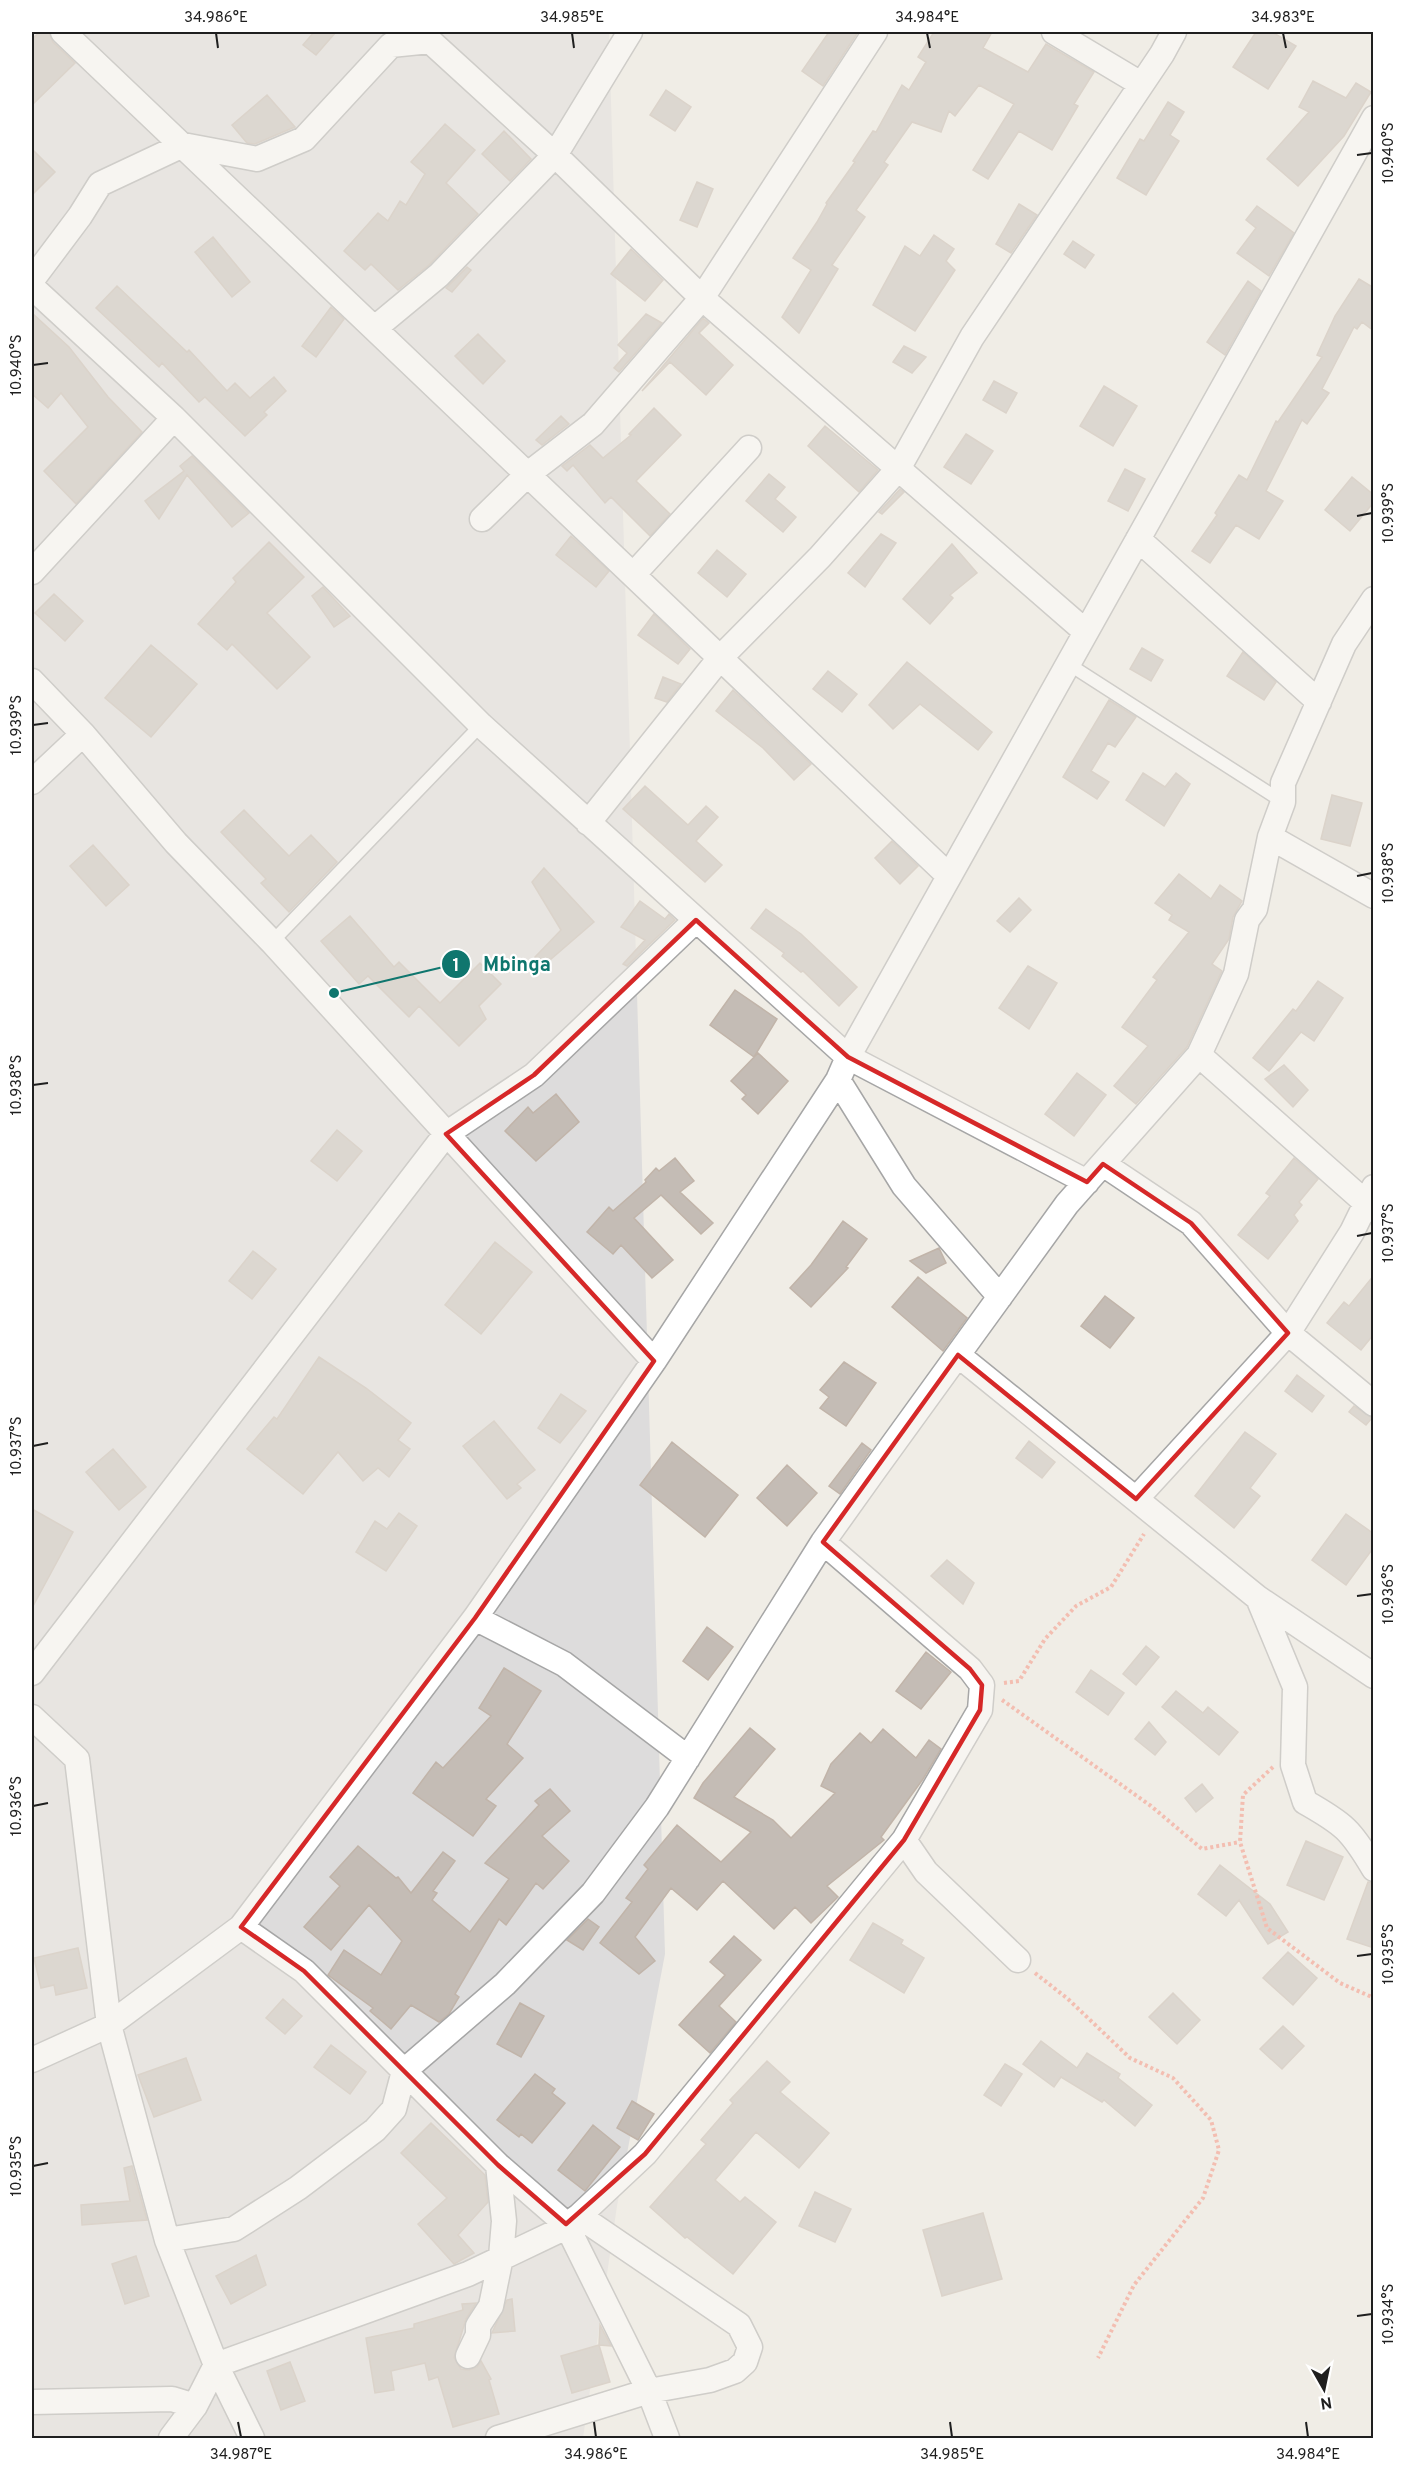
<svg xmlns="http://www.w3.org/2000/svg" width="1405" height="2470" viewBox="0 0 1405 2470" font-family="Overpass,sans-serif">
<rect width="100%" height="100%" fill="#f0ede6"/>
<path fill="#dddcdc" d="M 32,32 L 609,32 L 665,1954 L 617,2206 L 583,2438 L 32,2438 Z"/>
<path fill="#c4bcb5" stroke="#c1b4a9" stroke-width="1.5" d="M 40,32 L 49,32 L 53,42 L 75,63 L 32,105 L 32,39 Z
M 314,32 L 336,32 L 316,55 L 303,45 Z
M 829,32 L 858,32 L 823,86 L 802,71 Z
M 934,32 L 992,32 L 983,48 L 1028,72 L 1046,44 L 1094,72 L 1074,104 L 1078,106 L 1052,150 L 1019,131 L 988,179 L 973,170 L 1014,104 L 979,85 L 955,116 L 949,111 L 941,132 L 912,122 L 884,162 L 888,165 L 856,210 L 865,217 L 832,265 L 838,269 L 799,333 L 782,317 L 811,270 L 793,258 L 817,222 L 827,204 L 826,203 L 855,162 L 853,161 L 873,131 L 876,132 L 902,85 L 909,90 L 926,62 L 918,57 Z
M 1256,32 L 1272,32 L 1296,46 L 1268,89 L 1233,67 Z
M 1313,81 L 1346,98 L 1356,83 L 1371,92 L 1344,136 L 1298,186 L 1267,159 L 1309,112 L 1299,107 Z
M 666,90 L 691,107 L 675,131 L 650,115 Z
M 267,95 L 295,127 L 255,144 L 247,143 L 232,125 Z
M 1168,102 L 1184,112 L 1170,135 L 1179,141 L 1146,195 L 1117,178 L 1140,139 L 1144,141 Z
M 445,124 L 475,150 L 446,183 L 478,214 L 429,265 L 398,290 L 371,264 L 365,270 L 344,251 L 378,213 L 388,221 L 400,201 L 406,205 L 425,174 L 411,162 Z
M 504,131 L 531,159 L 510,181 L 482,154 Z
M 32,149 L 55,172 L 32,195 Z
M 697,182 L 713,189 L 697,227 L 680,220 Z
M 1019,204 L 1037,215 L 1011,253 L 996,244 Z
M 1257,206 L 1294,233 L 1269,276 L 1237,253 L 1256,228 L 1246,220 Z
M 934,235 L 954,249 L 946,261 L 955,270 L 915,331 L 873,305 L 905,246 L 920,256 Z
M 213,237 L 250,282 L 232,297 L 195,252 Z
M 1073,241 L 1094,255 L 1085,268 L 1064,254 Z
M 631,249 L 663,280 L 645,301 L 611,274 Z
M 467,267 L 471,270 L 452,292 L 446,288 Z
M 1359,279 L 1374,288 L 1374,331 L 1362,322 L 1357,329 L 1354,327 L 1322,389 L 1329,393 L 1307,424 L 1302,420 L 1266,491 L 1283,501 L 1259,539 L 1236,525 L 1210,563 L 1192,551 L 1217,515 L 1215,513 L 1239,475 L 1247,480 L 1276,421 L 1278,422 L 1322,357 L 1317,355 L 1335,316 Z
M 1248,281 L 1261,291 L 1225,355 L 1207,342 Z
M 117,286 L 187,352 L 189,350 L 227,391 L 235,383 L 250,398 L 274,377 L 286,391 L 264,412 L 267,415 L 245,436 L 205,397 L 199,402 L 162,363 L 159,367 L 96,308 Z
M 331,307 L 344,319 L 316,357 L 302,346 Z
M 32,313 L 69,347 L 108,397 L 142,432 L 76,504 L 44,471 L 88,427 L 61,393 L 48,408 L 32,394 Z
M 646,314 L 662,323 L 619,372 L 614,368 L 627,353 L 618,345 Z
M 703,318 L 709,323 L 699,333 L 733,365 L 706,395 L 670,362 L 642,391 Z
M 478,334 L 505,361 L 483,384 L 455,356 Z
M 904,346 L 926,357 L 912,373 L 893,362 Z
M 994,381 L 1017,393 L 1006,413 L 983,400 Z
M 1104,386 L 1137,406 L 1113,446 L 1080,426 Z
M 654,408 L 681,435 L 636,481 L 670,514 L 650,536 L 611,497 L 605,503 L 573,465 L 567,471 L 562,466 L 590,445 L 603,458 L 631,435 L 629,434 Z
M 561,416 L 569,424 L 542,445 L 536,440 Z
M 825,426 L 878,470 L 859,492 L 808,446 Z
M 966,434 L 993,451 L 971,484 L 944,467 Z
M 192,456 L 249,513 L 232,527 L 187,475 L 159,519 L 145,501 L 184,471 L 180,466 Z
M 1125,469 L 1145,479 L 1128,511 L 1108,501 Z
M 769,474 L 785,487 L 775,499 L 796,517 L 783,532 L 746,501 Z
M 1352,477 L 1374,495 L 1374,502 L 1350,531 L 1325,510 Z
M 900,489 L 904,492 L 882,514 L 879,512 Z
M 881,534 L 896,543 L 865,587 L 848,573 Z
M 571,536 L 609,571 L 596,587 L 556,555 Z
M 269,542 L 304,577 L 267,613 L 310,657 L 277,689 L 232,644 L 227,650 L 198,624 L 236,582 L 233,578 Z
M 952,544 L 977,573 L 950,595 L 953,598 L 930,624 L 903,599 Z
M 717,550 L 746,574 L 727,597 L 698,573 Z
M 323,587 L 350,616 L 334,627 L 312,596 Z
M 54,594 L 83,621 L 65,641 L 35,613 Z
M 654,614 L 690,649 L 678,664 L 638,635 Z
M 151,645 L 197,684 L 151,737 L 105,698 Z
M 1142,648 L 1163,660 L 1151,681 L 1130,669 Z
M 1243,652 L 1276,682 L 1264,700 L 1227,676 Z
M 907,662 L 992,732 L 978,750 L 920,704 L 893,729 L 869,705 Z
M 828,671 L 857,694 L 842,712 L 813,689 Z
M 663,677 L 681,684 L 667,702 L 655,698 Z
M 733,690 L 811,764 L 794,780 L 763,748 L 716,711 Z
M 1109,700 L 1136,717 L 1115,747 L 1108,743 L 1091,771 L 1109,782 L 1097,799 L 1063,777 Z
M 1143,773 L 1165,787 L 1176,773 L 1190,784 L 1164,826 L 1126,800 Z
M 645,786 L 688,825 L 706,806 L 718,817 L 696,841 L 722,865 L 705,882 L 623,809 Z
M 1332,795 L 1362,803 L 1350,846 L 1321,839 Z
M 244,810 L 289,856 L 311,835 L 337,862 L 289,912 L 261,883 L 266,879 L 221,832 Z
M 892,841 L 918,866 L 900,884 L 875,858 Z
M 93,845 L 129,885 L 106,906 L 70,866 Z
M 544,868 L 594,922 L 543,966 L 535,957 L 561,930 L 532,882 Z
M 1179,874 L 1211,899 L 1220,885 L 1242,901 L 1233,917 L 1229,939 L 1212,964 L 1222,971 L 1187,1047 L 1136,1104 L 1114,1086 L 1148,1046 L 1122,1027 L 1157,980 L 1153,977 L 1189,932 L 1169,920 L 1172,915 L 1155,903 Z
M 1019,898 L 1031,910 L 1010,932 L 997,921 Z
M 640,901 L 665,919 L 669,914 L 675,920 L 627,966 L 623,964 L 645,940 L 621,927 Z
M 766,909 L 801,934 L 857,987 L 839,1006 L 803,971 L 801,972 L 782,956 L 784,953 L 751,928 Z
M 350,916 L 394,967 L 399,962 L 440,1003 L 480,963 L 501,984 L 479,1006 L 486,1019 L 459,1046 L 419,1006 L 409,1017 L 368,976 L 359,984 L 321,941 Z
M 1028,966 L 1057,983 L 1029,1029 L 999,1008 Z
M 1318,981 L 1343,998 L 1314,1041 L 1301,1032 L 1269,1071 L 1253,1058 L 1293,1009 L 1296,1011 Z
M 735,990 L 777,1019 L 754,1057 L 710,1025 Z
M 758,1053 L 788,1081 L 758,1114 L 742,1099 L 746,1095 L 731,1081 Z
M 1284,1065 L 1308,1090 L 1293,1107 L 1265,1079 Z
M 1077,1073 L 1106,1095 L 1074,1136 L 1045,1114 Z
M 556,1094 L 579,1122 L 536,1161 L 505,1131 L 528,1107 L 533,1113 Z
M 337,1130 L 362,1151 L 337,1181 L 311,1161 Z
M 675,1158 L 694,1181 L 680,1192 L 713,1223 L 701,1234 L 661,1195 L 634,1218 L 673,1260 L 652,1278 L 621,1245 L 613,1254 L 587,1232 L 609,1207 L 613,1211 L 646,1182 L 645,1180 L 656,1168 L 659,1171 Z
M 1294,1158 L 1318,1179 L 1299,1202 L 1302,1205 L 1294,1215 L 1298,1221 L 1268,1259 L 1238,1235 L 1270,1196 L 1266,1193 Z
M 843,1221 L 867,1239 L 846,1267 L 848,1268 L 811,1307 L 790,1288 L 811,1265 Z
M 495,1242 L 532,1272 L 481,1334 L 445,1305 Z
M 939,1248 L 946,1263 L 926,1273 L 910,1261 Z
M 253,1251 L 276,1269 L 252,1299 L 229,1281 Z
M 1374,1275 L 1374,1334 L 1361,1350 L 1327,1323 L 1344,1302 L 1349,1306 Z
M 918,1277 L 967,1318 L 943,1351 L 892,1307 Z
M 1105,1296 L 1134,1318 L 1110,1348 L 1081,1326 Z
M 319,1357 L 366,1388 L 411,1423 L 398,1440 L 410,1449 L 389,1477 L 378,1468 L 363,1481 L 338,1452 L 303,1494 L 247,1449 L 274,1417 L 277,1419 Z
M 844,1362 L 876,1383 L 846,1426 L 820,1408 L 829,1397 L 820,1390 Z
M 1297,1375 L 1324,1396 L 1312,1412 L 1285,1391 Z
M 561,1394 L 586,1411 L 560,1443 L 538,1428 Z
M 1354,1406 L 1372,1418 L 1366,1425 L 1349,1412 Z
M 494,1421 L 535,1470 L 517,1484 L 521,1488 L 507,1499 L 463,1446 Z
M 1245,1432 L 1276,1454 L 1250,1488 L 1260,1496 L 1234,1528 L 1195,1496 Z
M 1029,1441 L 1055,1462 L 1042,1478 L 1016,1458 Z
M 672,1442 L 738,1495 L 705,1537 L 640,1485 Z
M 862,1443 L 871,1450 L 840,1494 L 829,1486 Z
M 113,1449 L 146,1487 L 119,1510 L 86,1472 Z
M 787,1465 L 817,1493 L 787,1526 L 757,1498 Z
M 32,1509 L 73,1532 L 32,1608 Z
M 399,1513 L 417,1526 L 386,1571 L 356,1552 L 375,1521 L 387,1529 Z
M 1346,1514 L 1374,1534 L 1374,1547 L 1346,1585 L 1312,1560 Z
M 947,1560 L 974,1583 L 963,1604 L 931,1576 Z
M 707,1627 L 733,1647 L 708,1680 L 683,1661 Z
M 1146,1646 L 1159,1657 L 1136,1685 L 1123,1674 Z
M 926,1652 L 951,1672 L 921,1709 L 896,1691 Z
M 504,1668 L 541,1691 L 507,1744 L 523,1758 L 486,1799 L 496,1806 L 473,1836 L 413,1793 L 436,1762 L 443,1768 L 491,1716 L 479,1708 Z
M 1091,1670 L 1124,1693 L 1108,1715 L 1076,1692 Z
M 1176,1691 L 1203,1713 L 1208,1707 L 1238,1732 L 1219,1755 L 1162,1707 Z
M 1149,1722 L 1166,1742 L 1155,1755 L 1135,1739 Z
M 750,1728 L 775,1749 L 734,1797 L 773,1820 L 791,1838 L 835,1793 L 821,1786 L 831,1764 L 860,1733 L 871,1743 L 883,1729 L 916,1758 L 929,1740 L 941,1749 L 923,1779 L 881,1837 L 884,1840 L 827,1886 L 838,1897 L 811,1923 L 795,1907 L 774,1929 L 723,1881 L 697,1910 L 671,1888 L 635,1937 L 655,1961 L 639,1974 L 600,1943 L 632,1902 L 626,1898 L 648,1869 L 644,1865 L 677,1825 L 721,1862 L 751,1832 L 694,1798 L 703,1783 Z
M 1202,1784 L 1213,1798 L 1196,1812 L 1185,1798 Z
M 550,1789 L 570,1811 L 542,1836 L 569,1861 L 543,1889 L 536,1883 L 506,1925 L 499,1919 L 455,1994 L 459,1997 L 449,2014 L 439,2022 L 411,2005 L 391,2029 L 370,2011 L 373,2008 L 328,1975 L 344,1950 L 381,1975 L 402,1941 L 369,1905 L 331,1950 L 304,1927 L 340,1886 L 330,1877 L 358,1846 L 396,1878 L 398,1877 L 411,1893 L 443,1852 L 455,1861 L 433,1891 L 437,1893 L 432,1900 L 470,1932 L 509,1879 L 485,1863 L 539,1805 L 535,1801 Z
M 1306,1841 L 1343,1857 L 1324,1900 L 1287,1885 Z
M 1220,1865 L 1270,1904 L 1288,1932 L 1268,1944 L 1239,1900 L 1226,1916 L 1198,1894 Z
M 1368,1882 L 1374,1883 L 1374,1948 L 1347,1939 Z
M 588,1919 L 599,1927 L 583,1950 L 567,1940 Z
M 873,1923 L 903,1940 L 901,1944 L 924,1958 L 904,1993 L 850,1960 Z
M 734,1936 L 761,1960 L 719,2006 L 736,2022 L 710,2053 L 679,2025 L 725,1975 L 710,1962 Z
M 78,1948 L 87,1988 L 56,1995 L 54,1985 L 41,1988 L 34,1958 Z
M 1288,1952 L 1317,1978 L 1293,2005 L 1263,1978 Z
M 1173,1993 L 1200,2020 L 1177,2044 L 1149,2017 Z
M 283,1999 L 302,2016 L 285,2034 L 266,2018 Z
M 520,2003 L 544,2016 L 521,2057 L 497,2044 Z
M 1283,2026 L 1304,2046 L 1282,2069 L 1260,2049 Z
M 1041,2041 L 1077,2068 L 1087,2053 L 1120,2074 L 1118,2078 L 1152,2105 L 1135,2126 L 1104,2100 L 1102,2102 L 1061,2077 L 1054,2087 L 1023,2064 Z
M 331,2045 L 366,2072 L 350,2094 L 314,2067 Z
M 186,2058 L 201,2100 L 154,2117 L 138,2075 Z
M 767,2061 L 790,2082 L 780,2092 L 829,2133 L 799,2168 L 756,2132 L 715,2180 L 740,2202 L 745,2197 L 776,2222 L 733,2274 L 687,2237 L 685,2238 L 650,2207 L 706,2144 L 701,2140 L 733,2103 L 730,2100 Z
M 1005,2064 L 1022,2074 L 1001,2106 L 984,2095 Z
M 535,2074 L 555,2089 L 552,2093 L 565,2103 L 532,2143 L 521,2134 L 519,2137 L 497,2120 Z
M 632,2101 L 654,2114 L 638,2140 L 617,2128 Z
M 431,2123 L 485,2175 L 488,2202 L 458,2235 L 474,2253 L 454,2264 L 418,2224 L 447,2198 L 401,2153 Z
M 593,2125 L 620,2147 L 585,2191 L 558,2170 Z
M 132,2166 L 147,2220 L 82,2225 L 81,2205 L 130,2201 L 124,2168 Z
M 815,2192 L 851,2209 L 835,2242 L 799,2226 Z
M 983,2213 L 1002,2279 L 942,2296 L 923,2230 Z
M 256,2255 L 266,2285 L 231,2304 L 216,2276 Z
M 136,2256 L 149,2296 L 125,2304 L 112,2264 Z
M 512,2299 L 515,2331 L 492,2333 L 507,2300 Z
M 476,2303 L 466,2319 L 454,2358 L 461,2369 L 469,2370 L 477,2367 L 481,2361 L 491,2379 L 489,2380 L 499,2414 L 453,2427 L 438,2377 L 429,2380 L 425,2363 L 391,2371 L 394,2390 L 375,2393 L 366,2338 L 414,2328 L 414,2324 L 463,2310 L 462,2304 Z
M 600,2325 L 611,2346 L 599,2345 Z
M 599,2345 L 610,2382 L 572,2393 L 561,2356 Z
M 290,2362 L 305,2401 L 281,2410 L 267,2371 Z"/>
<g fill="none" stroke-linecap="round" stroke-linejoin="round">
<defs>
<path id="lane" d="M 1070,665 L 1283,802
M 272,942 L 481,725"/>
<path id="street" d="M 63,32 L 949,876
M 1054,32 L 1141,84
M 32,280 L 80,216 L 100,184 L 183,145 L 257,159 L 304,139 L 391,45 L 430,41 L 555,155 L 702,298 L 1086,632
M 32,287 L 174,418 L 481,725 L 848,1057 L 838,1080 L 654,1361 L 475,1618 L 241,1927 L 109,2025 L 32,2060
M 375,328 L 439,275 L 555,155 L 630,32
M 482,519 L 528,474 L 593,424 L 702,298 L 875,32
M 1138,539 L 1319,702
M 32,572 L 174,418
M 633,575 L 749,448
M 32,681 L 83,734 L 32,782
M 83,734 L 176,843 L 272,942 L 654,1361
M 588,823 L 720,658 L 820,557 L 898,469 L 972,337 L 1162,54 L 1174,32
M 1270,837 L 1374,896
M 1199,1055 L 1374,1210
M 838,1080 L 904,1186 L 1000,1297
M 1103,1164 L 1191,1223 L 1288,1333 L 1374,1404
M 1087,1182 L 848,1057 L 1374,118
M 958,1355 L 1258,1598 L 1374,1676
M 1136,1499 L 1288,1333 L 1352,1232 L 1374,1187
M 1258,1598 L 1295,1687 L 1293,1765 L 1305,1802 C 1344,1824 1351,1830 1374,1869
M 475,1618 L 564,1664 L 688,1758
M 32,1673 L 446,1134 L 534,1075 L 696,920
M 32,1717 L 77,1759 L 109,2025 L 167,2240 L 216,2365 L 252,2438
M 904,1840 L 926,1872 L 1018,1960
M 241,1927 L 304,1971 L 498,2165 L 566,2224 L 649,2391 L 667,2438
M 167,2240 L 234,2229 L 298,2188 L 375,2130 L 394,2109 L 404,2071 L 505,1984 L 593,1893 L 657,1807 L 823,1542 L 873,1472 L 1067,1204 L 1199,1055 L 1236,974 L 1247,920 L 1255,909 L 1270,837 L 1283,802 L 1283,783 L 1344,644 L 1374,599
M 468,2356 L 478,2335 L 478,2326 L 491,2306 L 501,2257 L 504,2221 L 498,2165
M 32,2402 L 172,2399 L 195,2406
M 171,2438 L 195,2406 L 216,2365 L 468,2274 L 558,2231 L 579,2216 L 645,2154 L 904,1840 L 980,1710 L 982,1685 L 970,1669 L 823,1542
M 498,2438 L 649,2391 L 710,2380 L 735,2371 L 745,2362 L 750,2347 L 739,2325 L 579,2216"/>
</defs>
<use href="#lane" stroke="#a6a6a6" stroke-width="15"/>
<use href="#street" stroke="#a6a6a6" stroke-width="27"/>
<path stroke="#f58572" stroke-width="4" stroke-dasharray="3 3" stroke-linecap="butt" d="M 1004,1683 L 1019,1681 L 1045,1639 L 1076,1606 L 1111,1587 L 1144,1534
M 1002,1700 L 1151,1806 L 1202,1849 L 1240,1842
M 1273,1767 L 1243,1795 L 1240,1842 L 1267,1928 L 1340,1983 L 1374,1998
M 1035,1973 L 1068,1999 L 1130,2058 L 1173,2078 L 1211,2120 L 1219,2150 L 1203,2198 L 1134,2285 L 1098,2358"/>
<use href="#lane" stroke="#fff" stroke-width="12"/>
<use href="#street" stroke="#fff" stroke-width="24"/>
</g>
<path d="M0 0H1405V2470H0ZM 696,920 L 848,1057 L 1087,1182 L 1103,1164 L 1191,1223 L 1288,1333 L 1136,1499 L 958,1355 L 823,1542 L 970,1669 L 982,1685 L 980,1710 L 904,1840 L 645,2154 L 566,2224 L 498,2165 L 304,1971 L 241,1927 L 475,1618 L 654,1361 L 446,1134 L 534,1075 Z" fill="#f0ede6" fill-opacity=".55" fill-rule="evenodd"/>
<path fill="none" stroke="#d62828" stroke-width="4.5" stroke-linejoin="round" d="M 696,920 L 848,1057 L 1087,1182 L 1103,1164 L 1191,1223 L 1288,1333 L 1136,1499 L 958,1355 L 823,1542 L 970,1669 L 982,1685 L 980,1710 L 904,1840 L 645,2154 L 566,2224 L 498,2165 L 304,1971 L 241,1927 L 475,1618 L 654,1361 L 446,1134 L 534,1075 Z"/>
<path fill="none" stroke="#1f1f1f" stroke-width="2" d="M 216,33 L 218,48M 572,33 L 574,48M 927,33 L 930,48M 1283,33 L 1286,48M 1357,155 L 1372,153M 33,365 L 48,363M 1357,516 L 1372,513M 33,725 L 48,723M 1357,876 L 1372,873M 33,1085 L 48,1083M 1357,1236 L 1372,1233M 33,1446 L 48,1443M 1357,1596 L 1372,1594M 33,1806 L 48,1803M 1357,1956 L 1372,1954M 33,2166 L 48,2163M 1357,2316 L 1372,2314M 238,2422 L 241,2437M 594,2422 L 596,2437M 950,2422 L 952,2437M 1306,2422 L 1308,2437"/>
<path fill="none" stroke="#0f766e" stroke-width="2" d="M334 993L456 964"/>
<g fill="#0f766e" stroke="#fff" stroke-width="2">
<circle cx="334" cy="993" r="6"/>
<circle cx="456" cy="964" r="15"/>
</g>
<g font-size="18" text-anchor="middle" font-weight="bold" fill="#fff">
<text x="456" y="971">1</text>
</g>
<g font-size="20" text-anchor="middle" font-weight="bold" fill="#0f766e" stroke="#fff" stroke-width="4.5" stroke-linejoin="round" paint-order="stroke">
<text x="517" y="971">Mbinga</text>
</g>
<rect width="1405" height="2470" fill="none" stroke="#ffffff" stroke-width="66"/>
<g transform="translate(1324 2389) rotate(171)" stroke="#ffffff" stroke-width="4.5" paint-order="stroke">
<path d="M0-4.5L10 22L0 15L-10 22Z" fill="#1f1f1f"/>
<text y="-9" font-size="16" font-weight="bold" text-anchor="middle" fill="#1f1f1f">N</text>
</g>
<rect x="33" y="33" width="1339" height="2404" fill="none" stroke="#1f1f1f" stroke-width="2"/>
<g font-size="15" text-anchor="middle" fill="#1f1f1f">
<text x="216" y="22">34.986°E</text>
<text x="572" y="22">34.985°E</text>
<text x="927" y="22">34.984°E</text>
<text x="1283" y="22">34.983°E</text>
<text transform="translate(1388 153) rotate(-90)" y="5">10.940°S</text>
<text transform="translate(16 365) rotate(-90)" y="5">10.940°S</text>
<text transform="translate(1388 513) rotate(-90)" y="5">10.939°S</text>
<text transform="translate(16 725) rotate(-90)" y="5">10.939°S</text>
<text transform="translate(1388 873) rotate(-90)" y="5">10.938°S</text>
<text transform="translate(16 1085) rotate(-90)" y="5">10.938°S</text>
<text transform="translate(1388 1233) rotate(-90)" y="5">10.937°S</text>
<text transform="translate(16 1446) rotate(-90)" y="5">10.937°S</text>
<text transform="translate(1388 1594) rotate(-90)" y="5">10.936°S</text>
<text transform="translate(16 1806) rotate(-90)" y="5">10.936°S</text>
<text transform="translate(1388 1954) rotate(-90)" y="5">10.935°S</text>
<text transform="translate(16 2166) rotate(-90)" y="5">10.935°S</text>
<text transform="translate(1388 2314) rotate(-90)" y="5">10.934°S</text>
<text x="241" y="2459">34.987°E</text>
<text x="596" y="2459">34.986°E</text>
<text x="952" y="2459">34.985°E</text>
<text x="1308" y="2459">34.984°E</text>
</g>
</svg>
